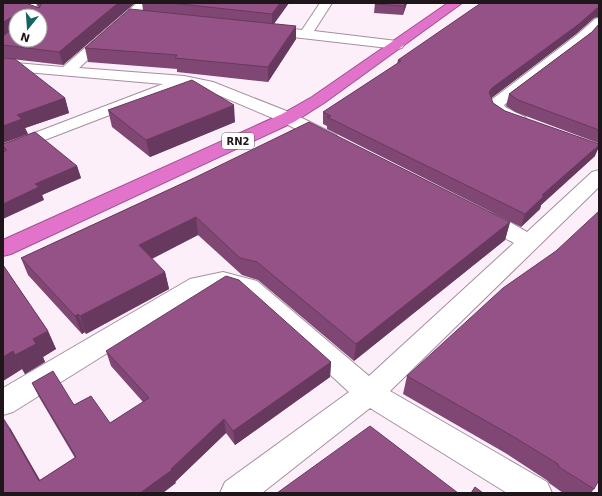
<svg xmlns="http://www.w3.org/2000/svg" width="602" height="496" viewBox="0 0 602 496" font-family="'DejaVu Sans',sans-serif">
<rect width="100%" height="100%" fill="#fdeff9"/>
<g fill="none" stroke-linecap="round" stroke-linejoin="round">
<defs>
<path id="minor" d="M 25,3 L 37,3 L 36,8 L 45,14 L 43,19 L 40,19 L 40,16 C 34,16 28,15 24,9 Z
M 137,3 L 150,3 L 79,68 L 184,76 L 213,82 L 294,114 L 336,135 L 339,139 L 336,143 L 330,144 L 324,143 L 282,122 L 204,89 L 185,86 L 3,156 L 3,145 L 163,84 L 3,70 L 3,62 L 63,67 Z
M 320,3 L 332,3 L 314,31 L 397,41 L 402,42 L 404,45 L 402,48 L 397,49 L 267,34 L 262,33 L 260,30 L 262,27 L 267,26 L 302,30 Z
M 599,18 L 599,29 L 587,41 L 504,105 L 505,107 L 525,117 L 527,121 L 525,125 C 513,128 502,119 491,113 L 488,104 L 490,101 L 577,35 L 595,19 Z
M 599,170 L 599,187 L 390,391 L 547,482 L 552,493 L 507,493 L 370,408 L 262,493 L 220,493 L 225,482 L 349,392 L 241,293 L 223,288 L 205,292 L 13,412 L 3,415 L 3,388 L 190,279 L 223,272 L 257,281 L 369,376 L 514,243 L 474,222 L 471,217 L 474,212 C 491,208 512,224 527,232 L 592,172 Z"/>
<path id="highway" d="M 448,3 L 462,3 L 324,103 L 294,122 L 11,254 L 3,256 L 3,240 L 282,114 L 312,97 Z"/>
</defs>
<use href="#minor" stroke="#a58f9f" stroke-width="2"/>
<use href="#highway" stroke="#9e528e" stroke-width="2"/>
<use href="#minor" fill="#fff" fill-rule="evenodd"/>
<use href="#highway" fill="#e273cb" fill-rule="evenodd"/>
</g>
<path fill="#804774" d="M 3,3 L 38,7 L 36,3 L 135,3 L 63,65 L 3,58 L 65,98 L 69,113 L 25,128 L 28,134 L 3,143 Z
M 142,3 L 289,3 L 274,24 L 296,26 L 296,39 L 268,82 L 177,72 L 177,69 L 88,62 L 85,48 L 143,10 Z
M 375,3 L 407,3 L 403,15 L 374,13 Z
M 594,18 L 576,34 L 491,98 L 493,103 L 505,111 L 595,156 L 541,205 L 540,209 L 521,227 L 327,129 L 327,126 L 323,124 L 323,112 L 397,64 L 398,60 Z
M 599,24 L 599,142 L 598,143 L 515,112 L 506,106 L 509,94 L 592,32 Z
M 108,110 L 235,122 L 150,157 L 112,127 Z
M 3,144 L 77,166 L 81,178 L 42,195 L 44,200 L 4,151 L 3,149 Z
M 194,178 L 510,222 L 505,240 L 354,361 L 258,280 L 242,275 L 198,235 L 152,259 L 165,272 L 169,289 L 86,334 L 85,332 L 82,334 L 28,275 L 21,258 Z
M 556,251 L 594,489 L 591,493 L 563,493 L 549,483 L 548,481 L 507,454 L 403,394 L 407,376 Z
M 3,265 L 48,331 L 56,349 L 43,357 L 45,362 L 25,374 L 22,369 L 3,381 Z
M 106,351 L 331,362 L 330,377 L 235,445 L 226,433 L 175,482 L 176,483 L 3,493 L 10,428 L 40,480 L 75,458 L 39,397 L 32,383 L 110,423 L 143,402 L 111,366 Z"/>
<path fill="#68395e" d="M 118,3 L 135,3 L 63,65 L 59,52 Z
M 280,3 L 289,3 L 272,26 L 272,14 Z
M 405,3 L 407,3 L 403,15 L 404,6 Z
M 597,8 L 599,8 L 599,17 L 594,18 L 576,34 L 489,100 L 489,92 L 492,88 Z
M 12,17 L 15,27 L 13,26 L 15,30 L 3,37 L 3,22 Z
M 296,26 L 296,39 L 268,82 L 268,67 Z
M 65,98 L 69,113 L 25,128 L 28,134 L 3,143 L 3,126 L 17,115 Z
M 234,105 L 235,122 L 150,157 L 146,140 Z
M 599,145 L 599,147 L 595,156 L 541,205 L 540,209 L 521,227 L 525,214 L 542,195 Z
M 77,166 L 81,178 L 42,195 L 44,200 L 3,219 L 3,204 L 35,184 Z
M 196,217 L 198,235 L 143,263 L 139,245 Z
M 510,222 L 505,240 L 354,361 L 356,344 Z
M 165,272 L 169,289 L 86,334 L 80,316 Z
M 78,314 L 85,332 L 82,334 L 75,316 Z
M 48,331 L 56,349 L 43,357 L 45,362 L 25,374 L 15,355 L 33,339 Z
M 13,351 L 22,369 L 3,381 L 3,357 Z
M 331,362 L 330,377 L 235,445 L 233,431 Z
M 3,417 L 10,428 L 47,493 L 39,481 Z
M 224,419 L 226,433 L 175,482 L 176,483 L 163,493 L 140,493 L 171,469 Z"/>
<path fill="#955287" stroke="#68395e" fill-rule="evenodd" d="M 3,3 L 26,3 L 39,8 L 42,3 L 118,3 L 59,52 L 3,45 L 3,36 L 15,27 L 13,26 L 12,17 L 3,22 ZM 16,16 L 40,16 L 40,40 L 16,40 Z
M 171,3 L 280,3 L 272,14 Z
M 375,3 L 405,3 L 404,6 L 375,4 Z
M 481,3 L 599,3 L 599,8 L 597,8 L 579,24 L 492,88 L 489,92 L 493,103 L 505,111 L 599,144 L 599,145 L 542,195 L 544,196 L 525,214 L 327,117 L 331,116 L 323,112 L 401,61 L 398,60 Z
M 130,9 L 296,26 L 268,67 L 175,58 L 177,55 L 85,48 Z
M 599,24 L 599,130 L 518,100 L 509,94 L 592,32 Z
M 3,58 L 15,59 L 65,98 L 17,115 L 22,119 L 3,126 Z
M 192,80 L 234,105 L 146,140 L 108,110 Z
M 309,122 L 510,222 L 356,344 L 257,262 L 240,258 L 196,217 L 139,245 L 165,272 L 80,316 L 78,314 L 75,316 L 21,258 L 194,178 Z
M 35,132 L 77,166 L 35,184 L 39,187 L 3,204 L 3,152 L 7,150 L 3,146 L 3,144 Z
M 599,211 L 599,480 L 594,489 L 559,467 L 558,464 L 514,437 L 407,376 L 503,288 L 556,251 Z
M 3,265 L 48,331 L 33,339 L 36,344 L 15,355 L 13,351 L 3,357 Z
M 226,276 L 239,280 L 331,362 L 233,431 L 224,419 L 171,469 L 172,470 L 140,493 L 3,493 L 3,418 L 39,481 L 76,457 L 32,383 L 53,371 L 74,405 L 91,396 L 110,423 L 149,398 L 106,351 Z
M 370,426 L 458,493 L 277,493 Z
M 475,487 L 483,493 L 471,493 Z"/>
<g text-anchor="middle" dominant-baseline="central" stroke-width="4" stroke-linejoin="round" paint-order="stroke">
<rect fill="#fff" stroke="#625c60" stroke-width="1" x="222" y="133" width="32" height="16" rx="3"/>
<g font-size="10" font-weight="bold" fill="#1f161c">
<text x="238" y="141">RN2</text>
</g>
</g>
<rect width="602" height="496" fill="none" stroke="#1f161c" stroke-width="8"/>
<g transform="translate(28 28) rotate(197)"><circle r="19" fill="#ffffff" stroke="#a5a2a4"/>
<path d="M0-3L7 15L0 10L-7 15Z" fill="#156463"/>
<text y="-6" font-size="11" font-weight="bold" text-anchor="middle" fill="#1f161c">N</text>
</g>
</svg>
